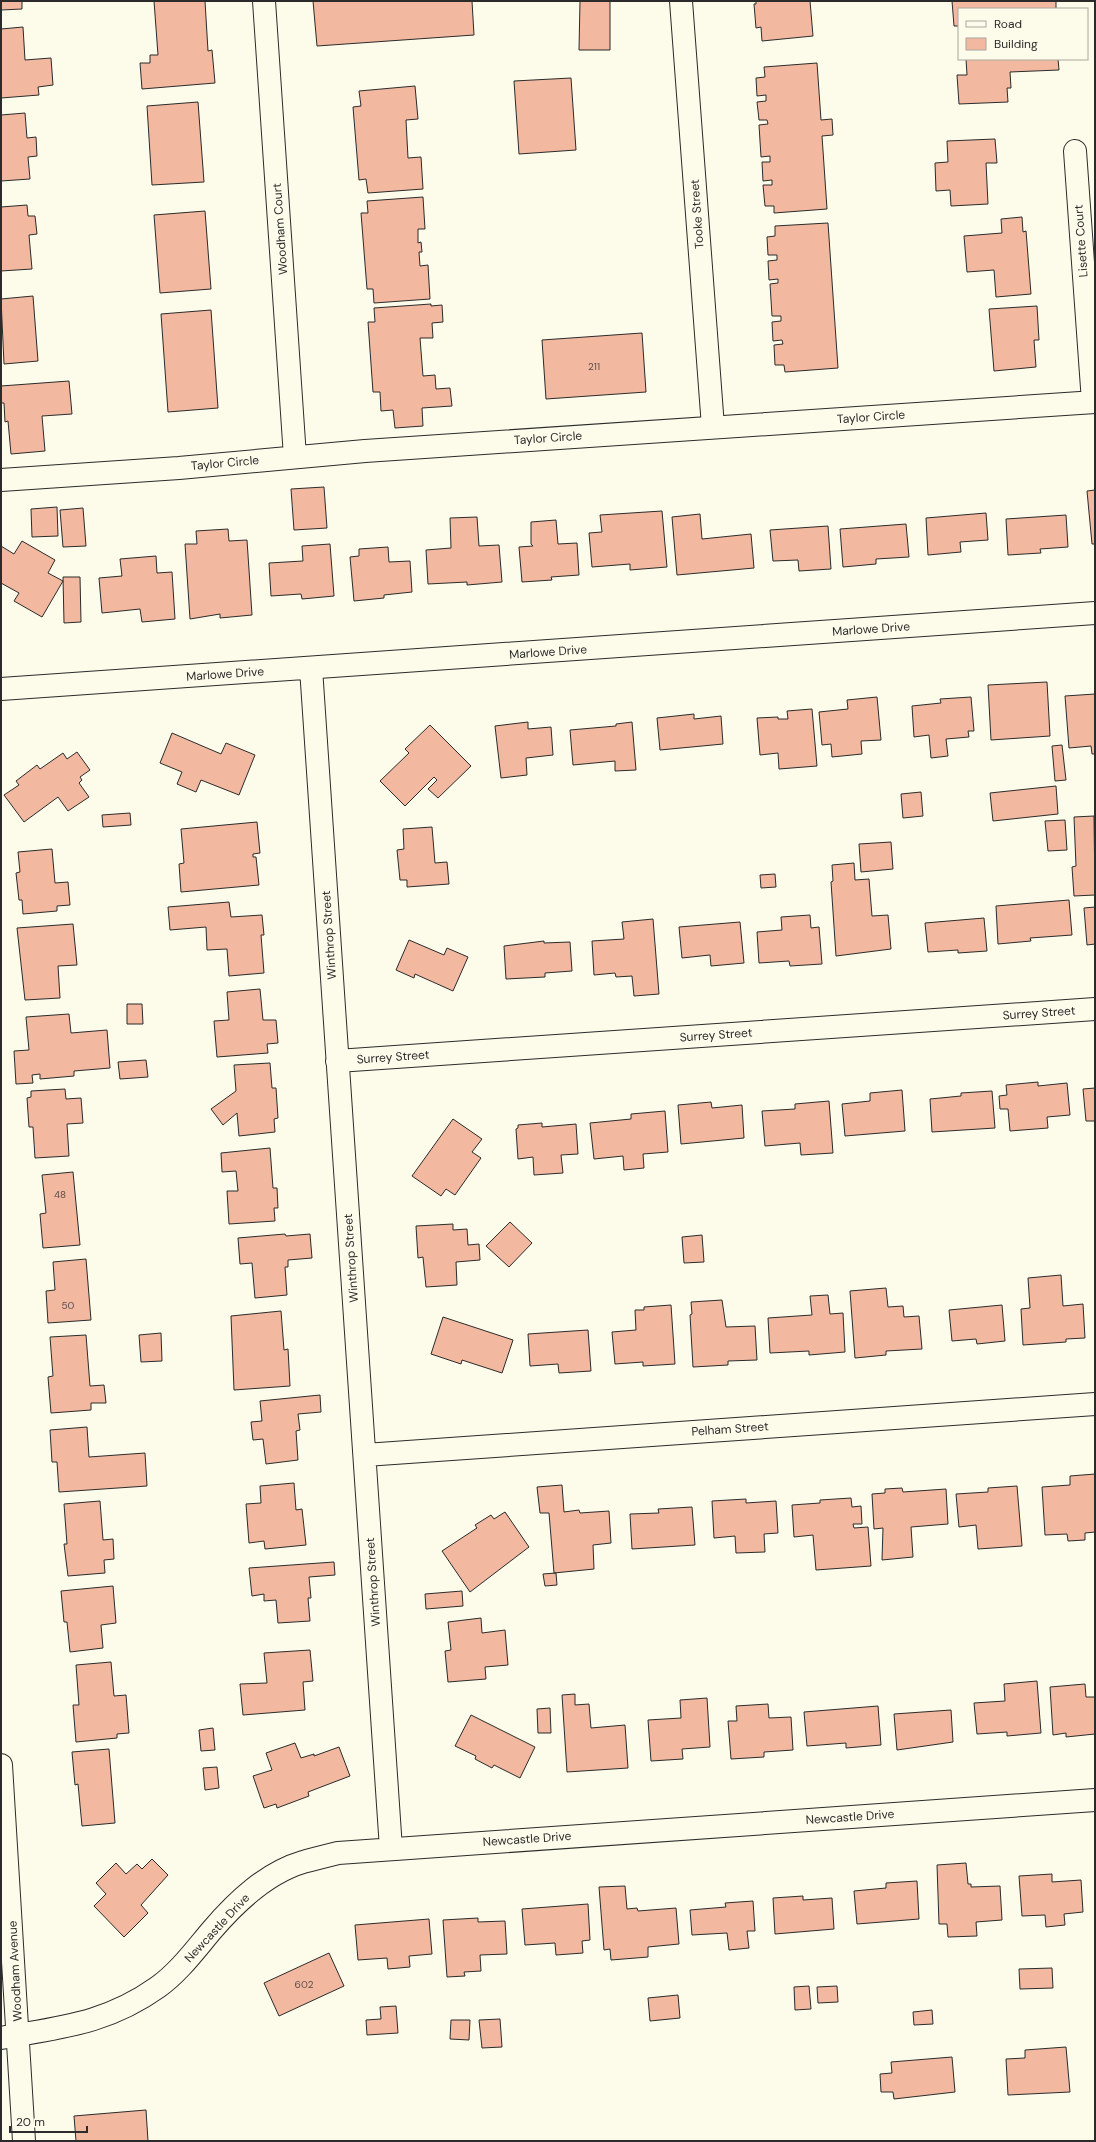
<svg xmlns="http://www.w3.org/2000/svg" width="1096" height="2142" viewBox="0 0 1096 2142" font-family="'DM Sans',sans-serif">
<rect width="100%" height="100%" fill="#fdfbea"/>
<path fill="#f2b8a0" stroke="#2b2b2b" d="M 1,1 L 22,1 L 22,9 L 1,10 Z
M 154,1 L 205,1 L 208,51 L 212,50 L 215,83 L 142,89 L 140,63 L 150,63 L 150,55 L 158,55 Z
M 313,1 L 472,1 L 474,35 L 317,46 Z
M 580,1 L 610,1 L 610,50 L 579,50 Z
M 756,1 L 810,1 L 813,36 L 762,41 L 761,27 L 756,28 L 754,4 L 756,4 Z
M 952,1 L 1056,1 L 1056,9 L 959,9 L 959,26 L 954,26 Z
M 23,27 L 25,60 L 51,58 L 53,85 L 38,87 L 39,95 L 1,98 L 1,29 Z
M 966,59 L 1058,59 L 1059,70 L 1010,72 L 1011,88 L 1007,88 L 1008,102 L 959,104 L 957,75 L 967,75 Z
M 817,63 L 821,120 L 832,119 L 833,135 L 822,136 L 827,209 L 774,213 L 774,206 L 765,206 L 763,185 L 772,185 L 772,180 L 763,181 L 762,162 L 770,162 L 770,156 L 761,157 L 759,125 L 768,124 L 767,120 L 759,120 L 757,102 L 766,101 L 766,95 L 757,96 L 756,78 L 765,77 L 764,67 Z
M 571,78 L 576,150 L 519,154 L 514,81 Z
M 415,86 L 418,119 L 406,120 L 408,158 L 421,157 L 423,189 L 368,193 L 366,179 L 359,180 L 353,107 L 361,106 L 359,91 Z
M 198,102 L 204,182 L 152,185 L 147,106 Z
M 25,113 L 27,138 L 36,137 L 37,156 L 28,157 L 30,179 L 1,181 L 1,115 Z
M 995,139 L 997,163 L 986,163 L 988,204 L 951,206 L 950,190 L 936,191 L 935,163 L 948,162 L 947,141 Z
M 423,197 L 425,229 L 418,229 L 418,243 L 421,242 L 422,252 L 419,252 L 420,266 L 428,265 L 430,299 L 374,303 L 373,289 L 367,289 L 361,213 L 368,213 L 367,201 Z
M 27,205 L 28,216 L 35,216 L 37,234 L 29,235 L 32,269 L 1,271 L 1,207 Z
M 205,211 L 211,289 L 160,293 L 154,215 Z
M 1022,217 L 1023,232 L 1026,231 L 1031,294 L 996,297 L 994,270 L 967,272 L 964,236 L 1002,233 L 1001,219 Z
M 828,223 L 838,368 L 785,372 L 784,365 L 775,365 L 774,345 L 783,344 L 782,340 L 773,341 L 772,322 L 781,321 L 781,316 L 772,316 L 770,284 L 778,283 L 778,279 L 769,280 L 768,261 L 777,260 L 777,255 L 768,255 L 767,237 L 775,236 L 775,226 Z
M 33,296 L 38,361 L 4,364 L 1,299 Z
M 431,304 L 431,306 L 442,305 L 443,322 L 432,323 L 433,338 L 420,338 L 423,376 L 435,375 L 436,389 L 450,388 L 452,406 L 422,408 L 423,426 L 395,428 L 393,410 L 381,411 L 380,392 L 373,392 L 368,322 L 375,322 L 374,308 Z
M 1037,306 L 1039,340 L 1034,340 L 1036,367 L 994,371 L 989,309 Z
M 211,310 L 218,408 L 168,412 L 161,314 Z
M 642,333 L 646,392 L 546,399 L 542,340 Z
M 69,381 L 72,414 L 42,416 L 45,451 L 11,454 L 8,421 L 5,422 L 4,403 L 1,403 L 1,386 Z
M 324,487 L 327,528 L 294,530 L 291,489 Z
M 1095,490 L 1095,544 L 1092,544 L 1087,491 Z
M 57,507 L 58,536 L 32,537 L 31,509 Z
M 83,508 L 86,546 L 63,547 L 60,510 Z
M 662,511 L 667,567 L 630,570 L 630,564 L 592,567 L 589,533 L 602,532 L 600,515 Z
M 986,513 L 988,540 L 960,542 L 961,552 L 928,555 L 926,518 Z
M 700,514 L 702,539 L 751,534 L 754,568 L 677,575 L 672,517 Z
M 1066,515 L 1068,547 L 1040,549 L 1041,553 L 1008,555 L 1006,519 Z
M 477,517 L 479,546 L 499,545 L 502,582 L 467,585 L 467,582 L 428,584 L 426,550 L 451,548 L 450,518 Z
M 556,520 L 558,544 L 577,543 L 579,575 L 551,577 L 552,580 L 522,582 L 519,547 L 533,546 L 531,544 L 531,522 Z
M 906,524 L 909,557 L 876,559 L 876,564 L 843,567 L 840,529 Z
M 828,526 L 831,569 L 799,571 L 798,560 L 773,561 L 770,530 Z
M 228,529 L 229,541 L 247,540 L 252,615 L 220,618 L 220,614 L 190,619 L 185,544 L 197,544 L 196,531 Z
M 22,541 L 55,560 L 48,573 L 63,581 L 42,617 L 14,601 L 19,593 L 1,583 L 1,546 L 14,554 Z
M 330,544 L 334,596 L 302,599 L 301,594 L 271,596 L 269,563 L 303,561 L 302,546 Z
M 388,547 L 389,562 L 410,561 L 412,592 L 384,595 L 384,598 L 354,601 L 350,557 L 359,556 L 359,549 Z
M 156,556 L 157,573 L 172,572 L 175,619 L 142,622 L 140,609 L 102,613 L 99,578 L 122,576 L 120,559 Z
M 63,577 L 80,577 L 81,622 L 64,623 Z
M 1047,682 L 1050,736 L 991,740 L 988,685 Z
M 1095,694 L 1095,754 L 1092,754 L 1091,746 L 1069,748 L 1065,696 Z
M 877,697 L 881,740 L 861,741 L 862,754 L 832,757 L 831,744 L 822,745 L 819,712 L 848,709 L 847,700 Z
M 971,697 L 974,731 L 968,731 L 969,737 L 946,739 L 948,756 L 931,758 L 929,735 L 914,737 L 912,706 L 941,703 L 940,699 Z
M 812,709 L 817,766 L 779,769 L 778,753 L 760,755 L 757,718 L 778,717 L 778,719 L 788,719 L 787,711 Z
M 694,714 L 694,719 L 721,716 L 723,744 L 660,750 L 657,718 Z
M 528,722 L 528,729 L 551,727 L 553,755 L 526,758 L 527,775 L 501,778 L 495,726 Z
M 632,722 L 636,770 L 615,771 L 615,761 L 573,765 L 570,730 L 616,726 L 616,724 Z
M 430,725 L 471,766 L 438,798 L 428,789 L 437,780 L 434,777 L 405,806 L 380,781 L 409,753 L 405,749 Z
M 172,733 L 221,754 L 226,743 L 255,755 L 239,795 L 201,780 L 196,792 L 177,784 L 182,772 L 160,763 Z
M 1062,745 L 1066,780 L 1055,781 L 1052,746 Z
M 77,752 L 90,770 L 80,777 L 82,780 L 79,783 L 89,797 L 68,811 L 58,797 L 24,822 L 4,795 L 19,785 L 16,781 L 37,765 L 40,769 L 63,753 L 67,759 Z
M 1056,786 L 1058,814 L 993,821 L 990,793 Z
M 921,792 L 923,816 L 903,818 L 901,794 Z
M 130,813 L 131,825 L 103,827 L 102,815 Z
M 1094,816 L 1095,895 L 1074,896 L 1072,867 L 1076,866 L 1074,817 Z
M 1065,820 L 1067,850 L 1048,851 L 1045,821 Z
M 257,822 L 260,853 L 253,854 L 253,857 L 256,857 L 259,885 L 181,892 L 179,864 L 184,863 L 181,829 Z
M 432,827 L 435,863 L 447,862 L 449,884 L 407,887 L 407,880 L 400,880 L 397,850 L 404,849 L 403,829 Z
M 891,842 L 893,869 L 861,872 L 859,844 Z
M 52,849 L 55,883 L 68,882 L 70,905 L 57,906 L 57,911 L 23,914 L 22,900 L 19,900 L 16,873 L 20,872 L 18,852 Z
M 854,863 L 855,880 L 869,879 L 872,916 L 888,915 L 891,949 L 836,956 L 831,882 L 833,881 L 832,865 Z
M 775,874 L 776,887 L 761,888 L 760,875 Z
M 1069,900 L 1072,935 L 1030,938 L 1031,941 L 998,944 L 996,906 Z
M 229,902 L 231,917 L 262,915 L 264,935 L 261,935 L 264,973 L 229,976 L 227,949 L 207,950 L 206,927 L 170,930 L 168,907 Z
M 1095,907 L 1095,944 L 1087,945 L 1084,908 Z
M 810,915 L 811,928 L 819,927 L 822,964 L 790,966 L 789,961 L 759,963 L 757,932 L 782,930 L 781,917 Z
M 984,918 L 987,951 L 958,953 L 958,950 L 928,952 L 925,923 Z
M 653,919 L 659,994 L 634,996 L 632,976 L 616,977 L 615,973 L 594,975 L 592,941 L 624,939 L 622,922 Z
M 740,922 L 744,963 L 711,966 L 710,955 L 682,958 L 679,927 Z
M 73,924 L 77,965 L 58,966 L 60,998 L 25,1000 L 17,928 Z
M 409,940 L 444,955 L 447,948 L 468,957 L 453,991 L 415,974 L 414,978 L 396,970 Z
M 544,941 L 544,943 L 570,942 L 572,971 L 545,973 L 545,977 L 506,979 L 504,946 Z
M 260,989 L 263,1020 L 276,1020 L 278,1043 L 267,1044 L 268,1053 L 217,1057 L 214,1021 L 229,1020 L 227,992 Z
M 127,1004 L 142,1004 L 143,1024 L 127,1024 Z
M 69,1014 L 71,1033 L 107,1030 L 110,1068 L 74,1071 L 74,1076 L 40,1079 L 40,1074 L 32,1075 L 33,1083 L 16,1084 L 14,1051 L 29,1050 L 26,1017 Z
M 146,1060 L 148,1077 L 120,1079 L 118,1062 Z
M 270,1063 L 272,1088 L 276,1088 L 278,1118 L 274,1119 L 275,1132 L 239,1136 L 237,1113 L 223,1125 L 211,1109 L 236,1091 L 234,1065 Z
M 1038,1082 L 1038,1086 L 1067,1083 L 1070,1115 L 1047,1117 L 1048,1128 L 1010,1131 L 1008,1109 L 1000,1109 L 999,1096 L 1007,1095 L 1006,1085 Z
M 1095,1088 L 1095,1121 L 1086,1121 L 1083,1089 Z
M 65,1089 L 66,1099 L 81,1098 L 83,1123 L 67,1124 L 69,1156 L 35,1158 L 33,1127 L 29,1127 L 27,1098 L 31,1097 L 31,1091 Z
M 902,1090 L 905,1131 L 845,1136 L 842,1104 L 870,1101 L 870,1093 Z
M 992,1091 L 995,1128 L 932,1132 L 930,1099 L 961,1096 L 961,1093 Z
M 829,1101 L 833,1153 L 801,1155 L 800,1143 L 765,1146 L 762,1111 L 795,1109 L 795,1104 Z
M 711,1102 L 712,1108 L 742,1105 L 744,1138 L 681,1144 L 678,1105 Z
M 665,1111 L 668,1152 L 643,1154 L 644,1168 L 624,1170 L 623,1156 L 594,1159 L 590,1123 L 631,1119 L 631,1114 Z
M 453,1119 L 482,1139 L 472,1152 L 481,1158 L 455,1195 L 446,1189 L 441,1196 L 412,1176 Z
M 542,1123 L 542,1127 L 576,1124 L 578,1154 L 561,1155 L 563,1173 L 534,1175 L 533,1157 L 518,1159 L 516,1129 L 518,1128 L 518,1125 Z
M 270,1148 L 273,1188 L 277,1188 L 278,1208 L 274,1208 L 275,1221 L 229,1224 L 227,1191 L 238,1191 L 236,1171 L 222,1172 L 221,1153 Z
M 73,1172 L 80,1245 L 43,1248 L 40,1214 L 46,1213 L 42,1175 Z
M 510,1222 L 532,1243 L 509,1267 L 486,1246 Z
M 453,1224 L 453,1230 L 467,1229 L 468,1245 L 479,1244 L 480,1260 L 456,1262 L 457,1285 L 426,1287 L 423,1257 L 418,1258 L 416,1226 Z
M 285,1234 L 286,1236 L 310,1234 L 312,1258 L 288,1260 L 288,1267 L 285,1267 L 287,1295 L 255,1298 L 252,1263 L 240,1264 L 238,1238 Z
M 702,1235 L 704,1262 L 684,1263 L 682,1237 Z
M 86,1259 L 91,1320 L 48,1323 L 46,1291 L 55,1290 L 53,1262 Z
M 1061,1275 L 1063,1306 L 1083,1304 L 1085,1338 L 1066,1339 L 1066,1342 L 1023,1345 L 1021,1309 L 1030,1308 L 1028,1278 Z
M 886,1288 L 888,1307 L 903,1306 L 904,1317 L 919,1316 L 922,1349 L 886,1351 L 886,1355 L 855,1358 L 850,1291 Z
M 828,1295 L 830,1314 L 843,1313 L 845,1352 L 809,1355 L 809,1351 L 770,1353 L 768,1318 L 812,1315 L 810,1296 Z
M 722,1300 L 726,1327 L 755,1326 L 757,1360 L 728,1361 L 728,1365 L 693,1367 L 690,1315 L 692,1314 L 691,1302 Z
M 671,1305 L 675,1364 L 643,1366 L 643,1362 L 615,1364 L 612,1332 L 636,1330 L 635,1310 L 644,1310 L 644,1307 Z
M 1002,1305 L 1005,1341 L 977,1344 L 976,1339 L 952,1341 L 949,1310 Z
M 281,1311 L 284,1350 L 288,1349 L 290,1386 L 234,1390 L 231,1316 Z
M 443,1317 L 513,1340 L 502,1373 L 462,1360 L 461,1364 L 431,1354 Z
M 588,1330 L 591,1371 L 559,1373 L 558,1364 L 530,1366 L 528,1334 Z
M 161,1333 L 162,1361 L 141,1362 L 139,1335 Z
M 86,1335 L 90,1386 L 104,1385 L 106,1403 L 91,1403 L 91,1410 L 51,1413 L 48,1377 L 53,1376 L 50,1337 Z
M 320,1395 L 321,1412 L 298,1414 L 300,1430 L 296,1431 L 298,1460 L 266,1464 L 263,1439 L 253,1440 L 251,1422 L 262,1421 L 260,1401 Z
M 87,1427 L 89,1457 L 145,1453 L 147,1486 L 59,1492 L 57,1462 L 52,1462 L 50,1430 Z
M 1095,1474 L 1095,1532 L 1085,1533 L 1085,1540 L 1068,1541 L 1067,1534 L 1045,1535 L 1042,1487 L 1070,1485 L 1070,1476 Z
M 294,1483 L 296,1510 L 302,1509 L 306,1545 L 265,1549 L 264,1541 L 249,1543 L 246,1504 L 261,1503 L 260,1486 Z
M 562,1485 L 564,1512 L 579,1510 L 580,1513 L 609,1511 L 611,1543 L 593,1545 L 594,1569 L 554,1573 L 549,1513 L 540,1513 L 537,1487 Z
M 1017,1486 L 1022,1546 L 978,1549 L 976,1525 L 959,1527 L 956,1494 L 988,1492 L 988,1488 Z
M 902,1488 L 903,1492 L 946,1489 L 948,1524 L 911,1527 L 913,1557 L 882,1560 L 883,1528 L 874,1529 L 872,1494 L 885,1493 L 885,1489 Z
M 851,1498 L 852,1507 L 861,1506 L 862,1524 L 853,1524 L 854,1528 L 868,1527 L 871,1566 L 816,1570 L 813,1535 L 794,1537 L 792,1505 L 820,1503 L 820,1500 Z
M 746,1499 L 746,1503 L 776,1501 L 778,1533 L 764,1534 L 765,1552 L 736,1553 L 735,1536 L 714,1538 L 712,1501 Z
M 100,1501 L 103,1540 L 113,1539 L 114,1559 L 104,1560 L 105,1573 L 68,1576 L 64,1544 L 67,1544 L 64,1504 Z
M 692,1507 L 695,1545 L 632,1549 L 630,1514 L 659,1513 L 658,1509 Z
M 505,1512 L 529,1547 L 470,1592 L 442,1551 L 477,1528 L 475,1525 L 491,1515 L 494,1519 Z
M 334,1562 L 335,1575 L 309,1577 L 311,1598 L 308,1598 L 310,1621 L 278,1623 L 276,1600 L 264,1601 L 264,1594 L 252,1596 L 249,1568 Z
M 556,1573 L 557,1585 L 545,1586 L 543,1574 Z
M 113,1586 L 116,1623 L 101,1625 L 103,1648 L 70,1652 L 67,1622 L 64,1622 L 61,1591 Z
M 462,1591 L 463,1606 L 426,1609 L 425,1594 Z
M 481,1618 L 482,1633 L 505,1630 L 508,1665 L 485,1667 L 486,1679 L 448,1682 L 445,1651 L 451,1650 L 448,1622 Z
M 310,1650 L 313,1681 L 303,1682 L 305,1710 L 243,1715 L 240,1684 L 267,1683 L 264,1653 Z
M 111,1662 L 114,1696 L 126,1695 L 129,1733 L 117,1734 L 117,1738 L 76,1742 L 73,1705 L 79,1705 L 76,1665 Z
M 1037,1681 L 1041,1733 L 1007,1736 L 1007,1732 L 977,1734 L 974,1703 L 1005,1701 L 1004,1684 Z
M 1085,1684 L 1086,1697 L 1095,1697 L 1095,1734 L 1066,1737 L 1066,1733 L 1053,1735 L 1050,1687 Z
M 575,1694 L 575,1705 L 589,1704 L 591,1728 L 625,1725 L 628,1768 L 567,1772 L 562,1695 Z
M 707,1698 L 710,1747 L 682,1749 L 683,1759 L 651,1761 L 648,1720 L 681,1718 L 680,1700 Z
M 768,1704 L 769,1718 L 791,1717 L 793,1750 L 764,1752 L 764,1757 L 731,1759 L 728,1721 L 737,1721 L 736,1706 Z
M 878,1706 L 881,1745 L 846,1748 L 846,1743 L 807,1746 L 804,1712 Z
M 550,1708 L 551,1733 L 538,1733 L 537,1709 Z
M 951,1710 L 953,1742 L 897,1750 L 894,1714 Z
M 471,1715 L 535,1747 L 520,1778 L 494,1765 L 492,1768 L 475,1759 L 476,1756 L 455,1746 Z
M 213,1728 L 215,1750 L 201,1751 L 199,1730 Z
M 295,1743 L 301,1758 L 314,1754 L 314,1756 L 339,1747 L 350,1776 L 308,1792 L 309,1796 L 277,1808 L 276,1804 L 264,1808 L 253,1776 L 272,1770 L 266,1753 Z
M 109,1749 L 115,1823 L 82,1826 L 78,1784 L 75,1785 L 72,1752 Z
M 217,1767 L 219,1788 L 205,1790 L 203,1768 Z
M 152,1859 L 168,1875 L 141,1905 L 148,1913 L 124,1937 L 94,1906 L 106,1894 L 96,1883 L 116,1863 L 126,1874 L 137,1864 L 142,1869 Z
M 966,1863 L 968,1884 L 971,1884 L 971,1887 L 1000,1886 L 1002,1920 L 976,1922 L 977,1936 L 948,1937 L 947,1924 L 939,1924 L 937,1865 Z
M 1052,1874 L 1052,1882 L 1081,1880 L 1083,1912 L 1064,1914 L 1065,1925 L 1046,1927 L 1045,1915 L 1022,1916 L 1019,1876 Z
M 917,1881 L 919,1919 L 857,1924 L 854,1891 L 886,1888 L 886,1883 Z
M 625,1886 L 627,1909 L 637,1908 L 638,1911 L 676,1908 L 679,1944 L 648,1947 L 648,1957 L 611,1960 L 610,1949 L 604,1950 L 599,1887 Z
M 803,1896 L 803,1900 L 832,1898 L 834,1929 L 775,1934 L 773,1898 Z
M 753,1901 L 755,1931 L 747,1931 L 749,1948 L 729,1950 L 727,1933 L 692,1935 L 690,1910 L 726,1907 L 725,1903 Z
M 588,1904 L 590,1940 L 582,1941 L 583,1953 L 556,1955 L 555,1943 L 525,1945 L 522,1909 Z
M 478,1918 L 478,1922 L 505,1921 L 507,1954 L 480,1955 L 481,1971 L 464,1972 L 465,1976 L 447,1977 L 443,1920 Z
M 429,1919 L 432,1954 L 409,1956 L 410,1967 L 388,1969 L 387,1958 L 358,1960 L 355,1925 Z
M 329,1953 L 344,1986 L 279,2016 L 264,1983 Z
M 1052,1968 L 1053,1988 L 1020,1989 L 1019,1969 Z
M 809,1986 L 811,2009 L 795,2010 L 794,1987 Z
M 837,1986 L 838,2002 L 818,2003 L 817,1987 Z
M 678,1995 L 680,2018 L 650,2021 L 648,1998 Z
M 396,2006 L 398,2033 L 367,2035 L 366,2020 L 381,2019 L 380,2007 Z
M 932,2010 L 933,2024 L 914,2025 L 913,2012 Z
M 500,2019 L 502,2047 L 482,2048 L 479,2020 Z
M 451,2020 L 470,2020 L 469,2040 L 450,2039 Z
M 1066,2047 L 1070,2092 L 1008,2095 L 1006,2059 L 1025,2058 L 1025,2050 Z
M 952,2057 L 955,2092 L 894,2099 L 893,2092 L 881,2092 L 880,2074 L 892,2073 L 891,2062 Z
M 146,2110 L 148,2141 L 76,2141 L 74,2116 Z"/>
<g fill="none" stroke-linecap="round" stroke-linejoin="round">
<defs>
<path id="street" d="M 264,1 L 295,457
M 681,1 L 713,427
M 1075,151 L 1093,402
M 1,480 L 179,468 L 365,451 L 1095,402
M 311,668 L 391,1849
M 1,689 L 1095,613
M 337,1061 L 1095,1009
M 365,1455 L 1095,1404
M 1,1765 L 24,2141
M 1,2038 C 61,2027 106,2024 158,1987 C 179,1972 195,1950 212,1930 C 236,1902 266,1873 303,1862 C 314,1859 326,1856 338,1853 L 1095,1800"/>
</defs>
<use href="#street" stroke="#2b2b2b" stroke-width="24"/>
<use href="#street" stroke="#fdfbea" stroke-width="22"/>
</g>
<g text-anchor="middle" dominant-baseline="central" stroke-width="3" stroke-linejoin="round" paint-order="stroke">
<g font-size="10" fill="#5d4e48">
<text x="594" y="366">211</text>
<text x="60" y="1194">48</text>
<text x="68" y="1305">50</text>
<text x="304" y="1984">602</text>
</g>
<g font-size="12" fill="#2b2b2b" stroke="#fdfbea">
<text transform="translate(697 214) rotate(-94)">Tooke Street</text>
<text transform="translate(280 229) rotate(-94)">Woodham Court</text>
<text transform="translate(1081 241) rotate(-94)">Lisette Court</text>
<text transform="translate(871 417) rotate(-4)">Taylor Circle</text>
<text transform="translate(548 438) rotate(-4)">Taylor Circle</text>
<text transform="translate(225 463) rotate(-5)">Taylor Circle</text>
<text transform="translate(871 629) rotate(-4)">Marlowe Drive</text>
<text transform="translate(548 652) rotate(-4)">Marlowe Drive</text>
<text transform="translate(225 674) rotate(-4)">Marlowe Drive</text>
<text transform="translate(329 935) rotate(-94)">Winthrop Street</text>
<text transform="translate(1039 1013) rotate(-4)">Surrey Street</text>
<text transform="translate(716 1035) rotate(-4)">Surrey Street</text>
<text transform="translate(393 1057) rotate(-4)">Surrey Street</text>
<text transform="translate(351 1258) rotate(-94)">Winthrop Street</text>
<text transform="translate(730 1429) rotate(-4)">Pelham Street</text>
<text transform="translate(373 1582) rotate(-94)">Winthrop Street</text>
<text transform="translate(850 1817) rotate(-4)">Newcastle Drive</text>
<text transform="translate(527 1839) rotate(-4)">Newcastle Drive</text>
<text transform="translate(217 1928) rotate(-47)">Newcastle Drive</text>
<text transform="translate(15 1971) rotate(-93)">Woodham Avenue</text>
</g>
</g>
<rect width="1096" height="2142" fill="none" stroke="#2b2b2b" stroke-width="4"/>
<rect x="958" y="8" width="130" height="52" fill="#fdfbea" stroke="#a9a89e"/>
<rect x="966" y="21" width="20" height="6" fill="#fdfbea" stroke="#a9a89e"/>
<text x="994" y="28" font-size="12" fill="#2b2b2b">Road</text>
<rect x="966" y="38" width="20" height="12" fill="#f2b8a0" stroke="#a9a89e"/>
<text x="994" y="48" font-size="12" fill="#2b2b2b">Building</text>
<path d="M10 2126v6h77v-6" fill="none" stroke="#2b2b2b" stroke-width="2"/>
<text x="16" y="2126" font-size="12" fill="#2b2b2b" stroke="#fdfbea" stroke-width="3" paint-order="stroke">20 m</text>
</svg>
